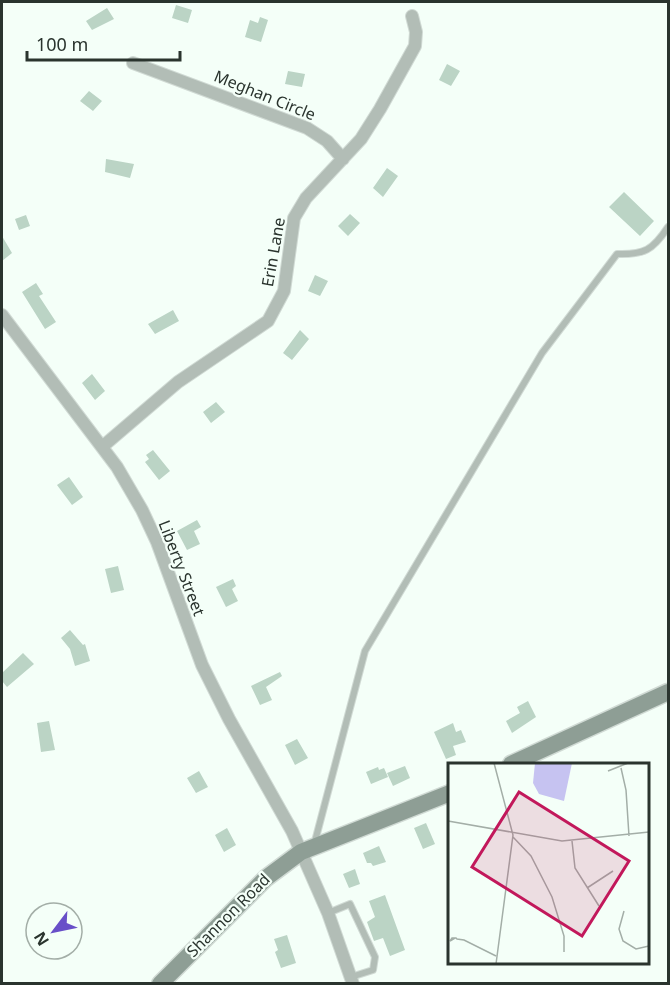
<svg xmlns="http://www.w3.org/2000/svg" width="670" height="985" viewBox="0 0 670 985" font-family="'Noto Sans',sans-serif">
<rect width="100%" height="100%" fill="#f4fff8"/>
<path fill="#bbd4c5" d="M 176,5 L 192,10 L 188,23 L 172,18 Z
M 107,8 L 114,19 L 92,30 L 86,21 Z
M 260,17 L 268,20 L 261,42 L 245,37 L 250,20 L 258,23 Z
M 447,64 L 460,71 L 451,86 L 439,80 Z
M 288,71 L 305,74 L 302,87 L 285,84 Z
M 89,91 L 102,101 L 93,111 L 80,101 Z
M 106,159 L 134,164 L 130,178 L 105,172 Z
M 387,168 L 398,176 L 383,197 L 373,188 Z
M 624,192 L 654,221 L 640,236 L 609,207 Z
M 350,214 L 360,223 L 348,236 L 338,226 Z
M 26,215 L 30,226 L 19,230 L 15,219 Z
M 2,236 L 12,253 L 2,261 Z
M 315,275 L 328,281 L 320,296 L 308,291 Z
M 36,283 L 43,294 L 39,296 L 56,322 L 45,329 L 22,292 Z
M 173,310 L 179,321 L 155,334 L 148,324 Z
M 300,330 L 309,339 L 292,360 L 283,353 Z
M 92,374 L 105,391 L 95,400 L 82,383 Z
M 216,402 L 225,412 L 211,423 L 203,412 Z
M 153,450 L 170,471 L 159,480 L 145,462 L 149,459 L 146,455 Z
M 69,477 L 83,497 L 72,505 L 57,485 Z
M 197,520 L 201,527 L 194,531 L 200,544 L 187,550 L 177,531 Z
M 118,566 L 124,590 L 111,593 L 105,569 Z
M 233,579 L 236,586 L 232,589 L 238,601 L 226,607 L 216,587 Z
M 70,630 L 83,645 L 85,644 L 90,661 L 75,666 L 70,649 L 61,638 Z
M 23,653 L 34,664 L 7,687 L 2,681 L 2,673 Z
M 280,672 L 282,676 L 266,687 L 272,700 L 260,705 L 251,686 Z
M 528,701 L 536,717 L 512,733 L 506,721 L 520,713 L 517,707 Z
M 49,721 L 55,750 L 41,752 L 37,723 Z
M 453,723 L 456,732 L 461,730 L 466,742 L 453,746 L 456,755 L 446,759 L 434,732 Z
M 297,739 L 308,758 L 295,765 L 285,745 Z
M 405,766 L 410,778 L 393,786 L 387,773 Z
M 378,767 L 379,770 L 384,768 L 388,777 L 371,784 L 366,772 Z
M 199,771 L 208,787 L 196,793 L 187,778 Z
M 426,823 L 435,844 L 423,849 L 414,828 Z
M 227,828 L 236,845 L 224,852 L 215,835 Z
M 379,846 L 386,862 L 373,866 L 371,863 L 367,863 L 363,853 Z
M 355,869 L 360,884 L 349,888 L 343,874 Z
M 385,895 L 405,950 L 390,956 L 383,938 L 374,941 L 367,922 L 375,917 L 369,901 Z
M 287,935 L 296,963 L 281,968 L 275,952 L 278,950 L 274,939 Z"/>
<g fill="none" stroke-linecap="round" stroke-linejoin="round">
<defs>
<path id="lane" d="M 314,845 L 365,651 L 542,353 L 617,254 C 644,255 653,250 668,227
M 328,913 L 350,904 L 375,957 L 373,970 L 351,977"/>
<path id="street" d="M 133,63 L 307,128 L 327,141 L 343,159
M 2,315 L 117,467 L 142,510 L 157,542 L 202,665 L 229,719 L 292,831 L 328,913 L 353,984
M 102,447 L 178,382 L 268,321 L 284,291 L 294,218 L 306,198 L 361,139 L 380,109 L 415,46 L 416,32 L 412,16"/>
<path id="secondary" d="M 511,764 L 668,692
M 160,984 L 266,878 L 301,852 L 450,793"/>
</defs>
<use href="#lane" stroke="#d0dad4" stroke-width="8"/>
<use href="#street" stroke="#d0dad4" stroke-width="14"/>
<use href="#secondary" stroke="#d0dad4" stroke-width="19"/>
<use href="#lane" stroke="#b2bdb6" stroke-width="6"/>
<use href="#street" stroke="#b2bdb6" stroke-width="12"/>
<use href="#secondary" stroke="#8e9e95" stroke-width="16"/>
</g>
<g text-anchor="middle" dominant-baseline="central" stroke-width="4.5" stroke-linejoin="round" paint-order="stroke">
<g font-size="16" fill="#2a342e" stroke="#f4fff8">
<text transform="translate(265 95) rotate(22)">Meghan Circle</text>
<text transform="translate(273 252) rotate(-80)">Erin Lane</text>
<text transform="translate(182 568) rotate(69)">Liberty Street</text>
<text transform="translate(228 915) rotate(-45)">Shannon Road</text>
</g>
</g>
<g transform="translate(448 763)">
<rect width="201" height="201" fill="#f4fff8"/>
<path d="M 87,0 L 124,0 L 116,38 L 91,31 L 85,20 Z" fill="#c6c3f1"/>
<path fill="none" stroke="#a3aea7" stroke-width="1.5" d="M 46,0 L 65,72 L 48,201M 173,5 L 178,27 L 181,73M 160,8 L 180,0M 0,58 L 114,78 L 201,69M 65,74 L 83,93 L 104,134 L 116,173 L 116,189M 124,78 L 127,105 L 151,143M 139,125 L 165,108M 176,148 L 171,166 L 175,178 L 188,186 L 201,183M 7,175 L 2,178 L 4,175 L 8,175 L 9,176 L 16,177 L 48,193"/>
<path fill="#c2185b" fill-opacity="0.15" stroke="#c2185b" stroke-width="3" d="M 71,29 L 181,98 L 134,173 L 24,104 Z"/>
<rect width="201" height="201" fill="none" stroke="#2a342e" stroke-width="3"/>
</g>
<rect width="670" height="985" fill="none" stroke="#2a342e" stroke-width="6"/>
<g transform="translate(54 931) rotate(238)"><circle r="28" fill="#f4fff8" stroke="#a3aea7" stroke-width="1.5"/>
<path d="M0-4.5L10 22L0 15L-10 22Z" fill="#684fc8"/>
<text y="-9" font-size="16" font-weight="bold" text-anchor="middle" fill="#2a342e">N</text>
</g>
<path d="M27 51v9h153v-9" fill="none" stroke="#2a342e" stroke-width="3"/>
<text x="36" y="51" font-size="18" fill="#2a342e" stroke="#f4fff8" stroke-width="4.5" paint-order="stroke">100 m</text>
</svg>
